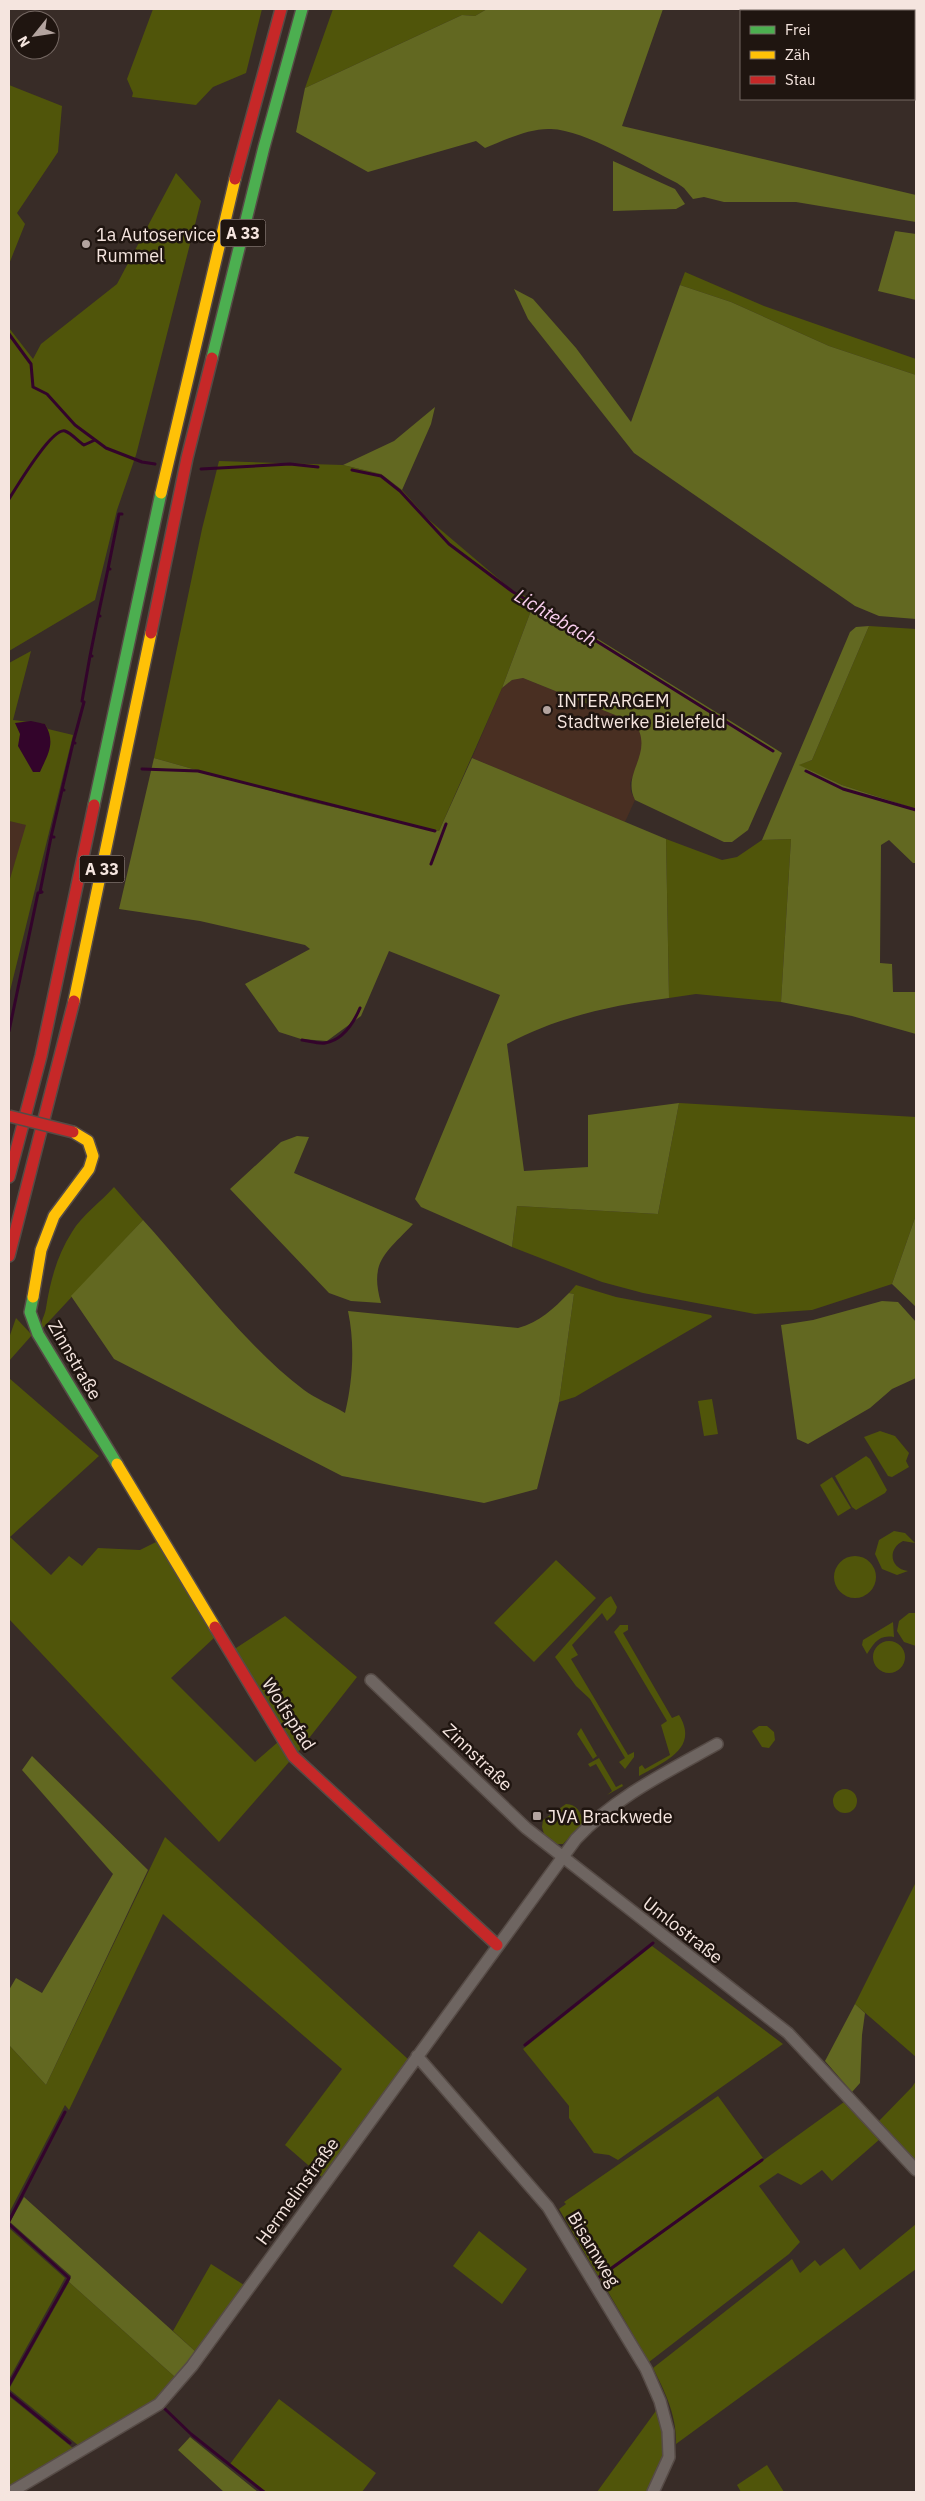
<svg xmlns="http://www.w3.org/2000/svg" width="925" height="2501" viewBox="0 0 925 2501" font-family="'IBM Plex Sans',sans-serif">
<rect width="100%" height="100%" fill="#382c27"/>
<path fill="#492f22" d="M 523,678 L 635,723 L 640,732 L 643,742 L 641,755 L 630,783 L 631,792 L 635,800 L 625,822 L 472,758 L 502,688 L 512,680 Z
M 9,821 L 27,825 L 9,882 Z"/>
<path fill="#50550a" d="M 153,9 L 262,9 L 246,73 L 213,87 L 196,105 L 132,97 L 133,93 L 127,79 Z
M 333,9 L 487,9 L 475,16 L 462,15 L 305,88 Z
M 9,85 L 62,106 L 58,152 L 17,213 L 25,224 L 9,264 Z
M 176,173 L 201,201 L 136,455 L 117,510 L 95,600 L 9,651 L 9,328 L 33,359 L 41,344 L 117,284 Z
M 685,272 L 764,306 L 916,359 L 916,375 L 829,346 L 731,302 L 680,285 Z
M 219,461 L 343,465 L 381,474 L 402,490 L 428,519 L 513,591 L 535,600 L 502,688 L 439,831 L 307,801 L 154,758 L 202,529 Z
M 869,626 L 916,629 L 916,809 L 842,785 L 798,765 L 812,760 Z
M 31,651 L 13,720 L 45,724 L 48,729 L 73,735 L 9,995 L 9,882 L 26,825 L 9,821 L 9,663 Z
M 666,839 L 722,860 L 737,857 L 762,840 L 791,839 L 781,1002 L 696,994 L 669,998 Z
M 679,1103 L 916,1117 L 916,1215 L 892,1284 L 812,1310 L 755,1314 L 643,1293 L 602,1282 L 512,1247 L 517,1206 L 658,1214 Z
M 114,1187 L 143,1220 L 41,1330 C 40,1321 45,1316 46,1308 C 50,1282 57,1255 72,1232 C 82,1215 101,1202 114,1187 Z
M 576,1285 L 616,1297 L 711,1315 L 712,1317 L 575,1397 L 559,1402 L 574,1294 L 569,1293 Z
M 16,1318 L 32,1335 L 9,1361 L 9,1338 Z
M 9,1378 L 99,1456 L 10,1537 L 51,1575 L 69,1556 L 82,1566 L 98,1548 L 140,1550 L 158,1541 L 215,1637 L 171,1678 L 255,1762 L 278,1742 L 289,1762 L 219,1842 L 9,1619 Z
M 712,1399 L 718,1434 L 704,1436 L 698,1401 Z
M 880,1431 L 895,1436 L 909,1453 L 906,1461 L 909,1467 L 892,1477 L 888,1476 L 864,1437 Z
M 866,1456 L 870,1459 L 887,1490 L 885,1493 L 856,1510 L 852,1507 L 835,1476 Z
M 832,1477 L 851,1508 L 838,1516 L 820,1485 Z
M 894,1531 L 905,1533 L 915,1543 L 903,1541 C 887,1549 890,1569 908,1571 L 897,1575 L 882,1569 L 875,1554 L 879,1540 Z
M834 1577a21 21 0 1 1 42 0a21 21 0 1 1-42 0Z
M 556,1560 L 596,1598 L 534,1662 L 494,1623 Z
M 611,1596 L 617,1607 L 615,1613 L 607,1621 L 602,1613 L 572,1645 L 578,1655 L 571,1659 L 628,1755 L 634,1752 L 634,1757 L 625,1769 L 619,1762 L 625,1758 L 590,1699 L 576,1686 L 555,1657 L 606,1599 Z
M 909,1613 L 916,1613 L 916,1646 L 904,1642 L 897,1631 L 899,1621 Z
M 285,1616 L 357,1677 L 295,1756 L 233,1650 Z
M 893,1622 L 894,1637 C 878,1634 873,1645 867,1654 L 862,1645 L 863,1640 Z
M 620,1625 L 628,1625 L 628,1630 L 623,1633 L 672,1718 L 679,1715 C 700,1749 663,1762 639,1776 L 639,1767 L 642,1765 L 645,1769 L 670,1755 L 661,1725 L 667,1721 L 614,1632 Z
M873 1657a16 16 0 1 1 32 0a16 16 0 1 1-32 0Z
M 759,1726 L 767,1726 L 774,1732 L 775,1740 L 769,1748 L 762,1747 L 752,1731 Z
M 581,1728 L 597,1756 L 593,1759 L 577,1734 Z
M 599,1758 L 616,1787 L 622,1784 L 623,1786 L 607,1795 L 612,1791 L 596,1764 L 590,1767 L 588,1764 Z
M833 1801a12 12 0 1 1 24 0a12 12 0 1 1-24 0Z
M 566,1804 C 577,1804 583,1814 582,1824 L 563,1844 L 556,1844 L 544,1834 L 542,1827 L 543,1820 Z
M 165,1837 L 409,2060 L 323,2178 L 285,2145 L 342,2069 L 163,1914 L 69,2110 L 65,2105 L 9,2213 L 9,2045 L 46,2085 Z
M 916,1882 L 916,2057 L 855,2004 Z
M 652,1946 L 783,2044 L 618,2160 L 609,2155 L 594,2153 L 569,2118 L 569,2106 L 523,2049 Z
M 916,2081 L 916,2163 L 878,2122 L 912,2087 Z
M 718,2096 L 763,2158 L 598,2276 L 559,2209 L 566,2204 L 564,2202 Z
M 844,2102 L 880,2139 L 832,2181 L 822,2170 L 801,2185 L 778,2173 L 759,2186 L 800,2242 L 789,2254 L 649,2362 L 600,2278 Z
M 916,2224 L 916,2269 L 676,2444 C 677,2416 665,2392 653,2368 L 792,2259 L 800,2273 L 815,2260 L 820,2266 L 844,2248 L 860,2270 Z
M 9,2228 L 65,2278 L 9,2379 Z
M 479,2231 L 527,2269 L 502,2304 L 453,2266 Z
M 211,2264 L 244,2285 L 196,2352 L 173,2331 Z
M 69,2282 L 175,2377 L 160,2398 L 79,2446 L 9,2389 Z
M 9,2396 L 74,2449 L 9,2487 Z
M 279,2399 L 376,2473 L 362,2492 L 266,2492 L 230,2464 Z
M 658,2408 C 668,2450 666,2453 649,2492 L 597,2492 Z
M 767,2465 L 784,2492 L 741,2492 L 737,2485 Z"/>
<path fill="#626821" d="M 487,9 L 663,9 L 622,126 L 916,195 L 916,222 L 796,202 L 724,202 L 704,197 L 693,199 L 684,188 L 677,183 C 645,167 585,130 551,129 C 529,128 505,140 485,148 L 476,141 L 368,172 L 296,132 L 305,88 L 462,15 L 475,16 Z
M 613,161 L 675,189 L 685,204 L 676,209 L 613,211 Z
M 895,231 L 916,234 L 916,300 L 878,291 Z
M 680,285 L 731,302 L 829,346 L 916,375 L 916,619 L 879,616 L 855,606 L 634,453 L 528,319 L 514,289 L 533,299 L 576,348 L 631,422 Z
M 435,407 L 431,424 L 402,490 L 381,474 L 343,465 L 394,441 Z
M 535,600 L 782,753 L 748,830 L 732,842 L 724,842 L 635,800 C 621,772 655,754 635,723 L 523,678 L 512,680 L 502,688 Z
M 869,626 L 812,760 L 799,765 L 842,785 L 916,809 L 916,863 L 913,863 L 889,840 L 881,845 L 880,963 L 892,964 L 893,992 L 916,992 L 916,1034 L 852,1016 L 781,1002 L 791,839 L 762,840 L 850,632 L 856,627 Z
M 154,758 L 307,801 L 439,831 L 472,758 L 666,839 L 669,998 C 613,1005 557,1017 507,1044 L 524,1171 L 588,1167 L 588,1115 L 679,1103 L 658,1214 L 517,1206 L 512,1247 L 421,1207 L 415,1199 L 500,995 L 389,951 L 361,1016 L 327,1041 L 301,1039 L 279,1032 L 245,984 L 310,949 L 305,945 L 200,921 L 119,909 Z
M 297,1136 L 309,1137 L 294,1173 L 413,1224 C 386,1253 369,1261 381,1303 L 351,1301 L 329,1293 L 230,1189 L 281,1142 Z
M 916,1215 L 916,1307 L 892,1284 Z
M 143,1220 C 192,1274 247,1347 304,1390 C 316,1399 332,1405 345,1413 C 353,1380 355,1344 348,1311 L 518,1328 C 540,1322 553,1309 569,1293 L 574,1294 L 559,1402 L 537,1489 L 484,1503 L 342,1476 L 114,1359 L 71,1296 Z
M 882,1301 L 898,1302 L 916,1322 L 916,1378 L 892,1389 L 870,1408 L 808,1444 L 797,1439 L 781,1325 L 813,1320 Z
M 32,1756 L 148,1870 L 46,2085 L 9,2045 L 9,1990 L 16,1978 L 42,1993 L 113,1874 L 22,1770 Z
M 855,2004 L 865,2013 L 862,2035 L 860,2083 L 852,2092 L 825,2061 Z
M 24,2197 L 196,2352 L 175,2377 L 69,2282 L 71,2276 L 10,2222 Z
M 190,2437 L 258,2492 L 224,2492 L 178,2450 Z"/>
<path fill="#33042b" d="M 31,721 L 45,724 C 56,743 48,754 40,772 L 33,772 L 18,746 L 20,734 L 15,723 Z"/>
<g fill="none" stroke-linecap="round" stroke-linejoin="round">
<path stroke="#33042b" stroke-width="3" d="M 9,334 L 31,364 L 33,387 L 47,394 L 75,425 L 106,448 L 142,462 L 155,464
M 201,469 L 290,464 L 318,467
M 352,470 L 381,476 L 400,491 L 449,544 L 513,592 L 569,624 L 773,751
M 9,499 C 16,488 52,427 65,431 C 71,433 78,441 84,445 L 95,440
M 108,569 L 119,514 L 122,514
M 98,616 L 108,569 L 110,569
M 90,656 L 98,616 L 100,616
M 82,701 L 90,656 L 92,656
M 73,743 L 84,702
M 142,769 L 198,771 L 435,831
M 806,771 L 843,789 L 916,810
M 62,790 L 73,743 L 75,743
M 51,837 L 62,790 L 64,790
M 431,864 L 446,824
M 40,892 L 51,837 L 54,837
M 9,1031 L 38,893 L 42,892
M 302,1040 C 309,1041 319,1044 325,1043 C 343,1040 354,1022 360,1008
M 525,2045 L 653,1943
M 9,2221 L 65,2112
M 9,2224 L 69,2278 L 9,2385
M 598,2278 L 762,2160
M 9,2393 L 70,2443
M 165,2409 L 191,2434 L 264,2492"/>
<defs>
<path id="street" d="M 371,1680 L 526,1828 L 788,2033 L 916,2170
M 417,2056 L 548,2207 L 646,2369 L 660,2401 L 668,2431 L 669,2457 L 653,2492
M 11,2492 L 159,2404 L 192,2366 L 576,1839 C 615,1797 667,1772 717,1744"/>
<path id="fast" d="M 212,358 L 264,147 L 302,9
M 94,805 L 161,493
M 33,1297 L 30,1312 L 38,1334 L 117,1464"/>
<path id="slow" d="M 161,493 L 235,179
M 74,1001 L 151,633
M 33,1297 L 41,1250 L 54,1216 L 89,1169 L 93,1156 L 88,1141 L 73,1132
M 117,1464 L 215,1627"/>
<path id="jam" d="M 235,179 L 281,9
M 151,633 L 187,458 L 212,358
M 9,1177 L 41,1056 L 94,805
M 9,1256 L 74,1001
M 215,1627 L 293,1756 L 497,1945"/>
</defs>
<use href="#street" stroke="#564b46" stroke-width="14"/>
<use href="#fast" stroke="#564b46" stroke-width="14"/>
<use href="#slow" stroke="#564b46" stroke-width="14"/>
<use href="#jam" stroke="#564b46" stroke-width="14"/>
<use href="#street" stroke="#6e6561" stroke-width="11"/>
<use href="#fast" stroke="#4caf50" stroke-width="11"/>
<use href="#slow" stroke="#ffc107" stroke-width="11"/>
<use href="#jam" stroke="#c62828" stroke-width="11"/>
<defs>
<path id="jam-bridge" d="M 9,1116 L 73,1132"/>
</defs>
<use href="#jam-bridge" stroke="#564b46" stroke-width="14" stroke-linecap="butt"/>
<use href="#jam-bridge" stroke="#c62828" stroke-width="11"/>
</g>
<g fill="#b3a49f" stroke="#1f1510" stroke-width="2">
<circle cx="86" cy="244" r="5"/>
<circle cx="547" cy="710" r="5"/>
<rect x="532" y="1811" width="10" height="10" rx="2.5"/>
</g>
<g text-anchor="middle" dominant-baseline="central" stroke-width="5" stroke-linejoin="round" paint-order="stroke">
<g fill="#1f1510" stroke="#b5a7a1" stroke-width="1">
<rect x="220.5" y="219.5" width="45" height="27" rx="4"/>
<rect x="79.5" y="855.5" width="45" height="27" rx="4"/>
</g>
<g font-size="16" font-weight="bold" fill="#f5e5df">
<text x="243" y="233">A 33</text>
<text x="102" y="869">A 33</text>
</g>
<g font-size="18" fill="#f5e5df" stroke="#1f1510" text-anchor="start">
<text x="96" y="234">1a Autoservice<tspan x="96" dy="21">Rummel</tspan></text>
<text x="557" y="700">INTERARGEM<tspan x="557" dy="21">Stadtwerke Bielefeld</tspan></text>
<text x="547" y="1816">JVA Brackwede</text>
</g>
<g font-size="18" fill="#f5e5df" stroke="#1f1510">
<text transform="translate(75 1360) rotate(60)">Zinnstraße</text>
<text transform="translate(289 1714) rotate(57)">Wolfspfad</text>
<text transform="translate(478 1757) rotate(44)">Zinnstraße</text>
<text transform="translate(683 1930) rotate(38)">Umlostraße</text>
<text transform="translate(297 2191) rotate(-54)">Hermelinstraße</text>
<text transform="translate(594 2249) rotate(59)">Bisamweg</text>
</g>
<g font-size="19" font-style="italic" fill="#f9ceee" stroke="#1f1510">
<text transform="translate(556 617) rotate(31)">Lichtebach</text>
</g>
</g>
<rect width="925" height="2501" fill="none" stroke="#f5e5df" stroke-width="20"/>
<rect x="740" y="10" width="175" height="90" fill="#1f1510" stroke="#756863"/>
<rect x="750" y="26" width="25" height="8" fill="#4caf50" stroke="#756863"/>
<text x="785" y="35" font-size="15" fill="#f5e5df">Frei</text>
<rect x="750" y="51" width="25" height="8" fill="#ffc107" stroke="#756863"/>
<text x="785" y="60" font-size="15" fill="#f5e5df">Zäh</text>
<rect x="750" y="76" width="25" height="8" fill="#c62828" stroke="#756863"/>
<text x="785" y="85" font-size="15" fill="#f5e5df">Stau</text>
<g transform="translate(35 35) rotate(240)"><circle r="24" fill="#1f1510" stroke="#756863"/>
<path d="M0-4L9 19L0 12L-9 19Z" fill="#b3a49f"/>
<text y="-8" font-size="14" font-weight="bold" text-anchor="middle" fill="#f5e5df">N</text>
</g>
</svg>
